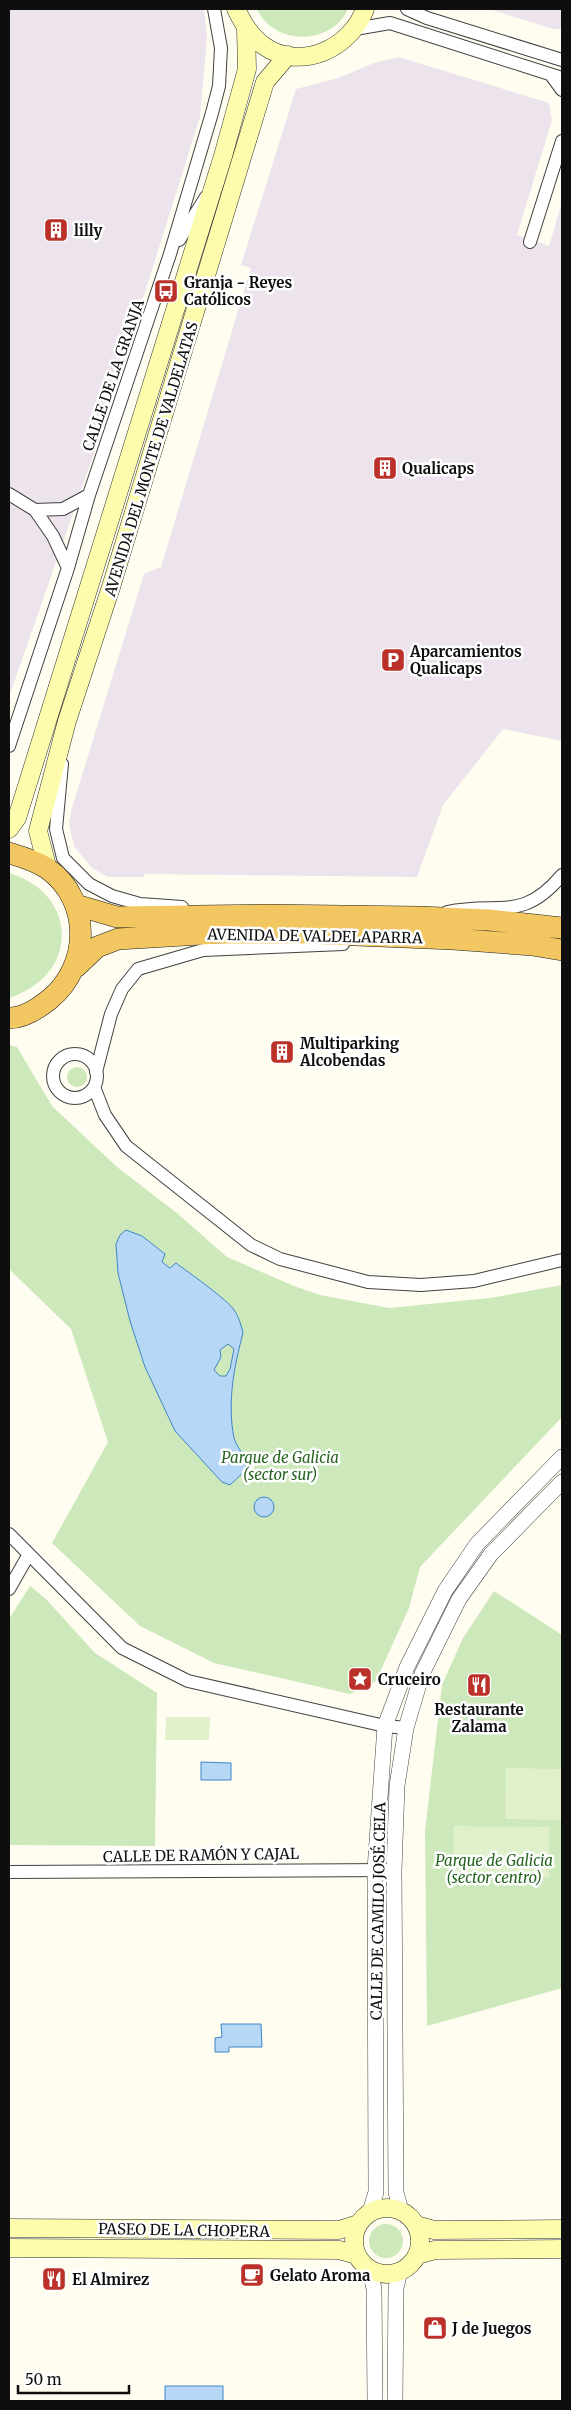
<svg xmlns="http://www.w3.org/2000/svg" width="571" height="2410" viewBox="0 0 571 2410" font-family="Merriweather,serif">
<rect width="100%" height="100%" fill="#fffdf0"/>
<path fill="#ece3ec" d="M 9,9 L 204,9 L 207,38 L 200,117 L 99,439 L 9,697 Z
M 489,9 L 562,9 L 562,29 L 553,29 Z
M 399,57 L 549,103 L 552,120 L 517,235 L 549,246 L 562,202 L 562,741 L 503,729 L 443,805 L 417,877 L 144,874 L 144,877 L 108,877 L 92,868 L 74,846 L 69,824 L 71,811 L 144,574 L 161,567 L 251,268 L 241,265 L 296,89 L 338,78 L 374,63 Z"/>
<path fill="#cde8ba" d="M 257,9 L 348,9 C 331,46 274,46 257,9 Z
M 9,873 C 80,894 79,976 9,998 Z
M 9,1045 L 17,1047 L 52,1106 L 117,1167 L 178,1214 L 227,1257 L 294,1286 L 320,1295 L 389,1308 L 490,1298 L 562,1285 L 562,1417 L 420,1567 L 409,1608 L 376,1681 L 350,1694 L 214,1663 L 140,1626 L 52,1543 L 108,1442 L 71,1329 L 9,1269 Z
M67 1077a10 10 0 1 1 20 0a10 10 0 1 1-20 0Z
M 30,1586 L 46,1599 L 95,1653 L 157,1693 L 155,1846 L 9,1845 L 9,1619 Z
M 494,1591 L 562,1635 L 562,1988 L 427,2026 L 425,1831 L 442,1685 L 463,1638 Z
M369 2241a17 17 0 1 1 34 0a17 17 0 1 1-34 0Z"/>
<path fill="#e0f0cb" d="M 166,1717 L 210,1717 L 209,1740 L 165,1740 Z
M 506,1768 L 562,1769 L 562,1820 L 505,1819 Z
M 454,1826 L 549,1827 L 549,1877 L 453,1877 Z"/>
<path fill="#b6d7f5" stroke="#3e85ca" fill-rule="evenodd" d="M 126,1230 L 142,1236 L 165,1254 L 162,1262 L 170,1268 L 176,1263 C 188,1272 228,1300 234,1310 C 239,1317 241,1325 243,1333 C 234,1367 227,1402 234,1438 C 237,1449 248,1457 246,1470 L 230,1485 L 222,1482 L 175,1431 L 145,1367 L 130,1321 L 118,1273 L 116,1244 L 120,1235 ZM 228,1344 L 234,1349 L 230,1369 L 226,1376 L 220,1376 L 214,1370 L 221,1357 L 220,1350 Z
M254 1507a10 10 0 1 1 20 0a10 10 0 1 1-20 0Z
M 201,1762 L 231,1763 L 231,1780 L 201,1780 Z
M 221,2024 L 261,2024 L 262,2047 L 229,2047 L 229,2052 L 215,2052 L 215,2038 L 222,2037 Z
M 165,2386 L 223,2386 L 223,2401 L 165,2401 Z"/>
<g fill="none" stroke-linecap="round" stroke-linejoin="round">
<defs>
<path id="minor" d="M 407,9 L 427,18 L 562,60
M 355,29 L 390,23 L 562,78
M 551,75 L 562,90
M 179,240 L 206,197
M 530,242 L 562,141
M 9,494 L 35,510 L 53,536 L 68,568
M 35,510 L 63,509 L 89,495
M 9,746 L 68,568 L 89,495 L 170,254 L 212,113 L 219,86 L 221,48 L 214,9
M 62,764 L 56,829 L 63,858 L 89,884 L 112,896 L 140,904 L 182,907
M 447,912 C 499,901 522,923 562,875
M53 1076a22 22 0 1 1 44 0a22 22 0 1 1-44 0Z
M 96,1072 L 111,1014 L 122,989 L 138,969 L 203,950 L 343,944
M 94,1087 L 105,1115 L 126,1146 L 251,1245 L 280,1259 L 368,1282 L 421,1285 L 474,1281 L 562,1260
M 9,1534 L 122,1648 L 188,1681 L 385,1726 L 406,1728
M 9,1589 L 29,1554
M 9,1872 L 394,1870"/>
<path id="tertiary" d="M 401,2211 L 396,2192 L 394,1870 L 397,1786 L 406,1728 L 422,1674 L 459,1599 L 491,1554 L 562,1482
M 370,2212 L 376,2192 L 375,1870 L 385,1726 L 407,1667 L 445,1591 L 477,1544 L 562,1457
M 370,2270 L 374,2289 L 375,2401
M 395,2401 L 396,2288 L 400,2271"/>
<path id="secondary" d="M 236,9 C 243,23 250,36 264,46 C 301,72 351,48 365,9
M 9,829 L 17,818 L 223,156 L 247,69 L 246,29
M 48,870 L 38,831 L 67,721 L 111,587 L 265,82 L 288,55
M354 2241a33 33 0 1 1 66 0a33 33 0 1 1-66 0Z
M 416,2225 L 434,2230 L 562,2229
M 9,2228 L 339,2230 L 358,2224
M 9,2248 L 339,2250 L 357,2255
M 417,2255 L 435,2250 L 562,2249"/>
<path id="trunk" d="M 9,853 C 23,857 36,861 48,869 C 92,901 90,966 50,999 C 39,1008 23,1018 9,1018
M 76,905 L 117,917 L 266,915 L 420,917 L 489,920 L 562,928
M 76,967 L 97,947 L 118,939 L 218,933 L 306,933 L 453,939 L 532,945 L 562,950"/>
</defs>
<use href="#minor" stroke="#414141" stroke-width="14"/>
<use href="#tertiary" stroke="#414141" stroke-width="16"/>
<use href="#secondary" stroke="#303030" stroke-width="19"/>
<use href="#trunk" stroke="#1f1f1f" stroke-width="22"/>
<use href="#minor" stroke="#fff" stroke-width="12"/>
<use href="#tertiary" stroke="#fff" stroke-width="15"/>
<use href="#secondary" stroke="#fdfcad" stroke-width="18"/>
<use href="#trunk" stroke="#f2c762" stroke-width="21"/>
</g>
<defs>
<symbol id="building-square" viewBox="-11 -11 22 22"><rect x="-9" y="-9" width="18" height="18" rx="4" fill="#bb3129" stroke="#fff"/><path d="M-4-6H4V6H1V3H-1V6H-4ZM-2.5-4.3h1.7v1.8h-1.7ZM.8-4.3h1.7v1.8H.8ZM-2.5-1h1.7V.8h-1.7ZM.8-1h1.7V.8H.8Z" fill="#fff"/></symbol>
<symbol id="bus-square" viewBox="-11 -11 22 22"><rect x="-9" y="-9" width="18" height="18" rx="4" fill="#bb3129" stroke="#fff"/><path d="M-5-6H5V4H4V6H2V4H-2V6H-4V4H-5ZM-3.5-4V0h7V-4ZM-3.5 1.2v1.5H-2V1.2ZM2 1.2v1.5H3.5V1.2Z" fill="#fff"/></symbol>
<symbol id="parking-square" viewBox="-11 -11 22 22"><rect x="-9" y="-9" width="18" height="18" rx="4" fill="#bb3129" stroke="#fff"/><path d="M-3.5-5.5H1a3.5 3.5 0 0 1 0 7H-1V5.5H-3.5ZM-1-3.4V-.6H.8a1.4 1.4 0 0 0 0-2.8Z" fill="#fff"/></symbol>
<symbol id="sight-square" viewBox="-11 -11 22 22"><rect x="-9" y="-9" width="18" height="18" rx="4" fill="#bb3129" stroke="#fff"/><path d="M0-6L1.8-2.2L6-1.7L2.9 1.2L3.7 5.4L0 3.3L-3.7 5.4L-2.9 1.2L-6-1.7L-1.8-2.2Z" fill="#fff"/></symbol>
<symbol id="restaurant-square" viewBox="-11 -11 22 22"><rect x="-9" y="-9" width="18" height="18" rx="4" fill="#bb3129" stroke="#fff"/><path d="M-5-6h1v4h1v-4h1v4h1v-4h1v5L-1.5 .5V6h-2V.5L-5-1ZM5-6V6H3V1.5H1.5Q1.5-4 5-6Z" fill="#fff"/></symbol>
<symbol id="cafe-square" viewBox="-11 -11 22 22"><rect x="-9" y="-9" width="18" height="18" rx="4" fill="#bb3129" stroke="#fff"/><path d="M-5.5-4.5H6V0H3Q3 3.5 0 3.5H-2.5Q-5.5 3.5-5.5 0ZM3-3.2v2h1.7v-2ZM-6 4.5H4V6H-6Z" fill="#fff"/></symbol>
<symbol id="shop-square" viewBox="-11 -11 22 22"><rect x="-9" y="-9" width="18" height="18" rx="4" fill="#bb3129" stroke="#fff"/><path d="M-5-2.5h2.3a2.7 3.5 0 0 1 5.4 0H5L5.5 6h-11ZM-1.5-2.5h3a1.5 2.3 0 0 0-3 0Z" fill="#fff"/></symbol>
</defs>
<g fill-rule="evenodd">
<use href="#building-square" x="42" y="216" width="28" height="28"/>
<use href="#bus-square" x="152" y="277" width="28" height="28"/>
<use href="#building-square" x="371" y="454" width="28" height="28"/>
<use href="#parking-square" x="379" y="646" width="28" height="28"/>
<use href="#building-square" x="268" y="1038" width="28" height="28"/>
<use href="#sight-square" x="346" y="1665" width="28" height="28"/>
<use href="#restaurant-square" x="465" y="1671" width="28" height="28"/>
<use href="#cafe-square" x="238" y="2261" width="28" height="28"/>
<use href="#restaurant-square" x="40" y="2265" width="28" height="28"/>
<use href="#shop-square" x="421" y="2314" width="28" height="28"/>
</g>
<g text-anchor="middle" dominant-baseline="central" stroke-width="5" stroke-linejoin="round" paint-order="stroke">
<g font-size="15" font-weight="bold" fill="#0e0e0e" stroke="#fff" text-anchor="start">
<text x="74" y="230">lilly</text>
<text x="184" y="282">Granja - Reyes<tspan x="184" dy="17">Católicos</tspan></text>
<text x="402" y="468">Qualicaps</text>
<text x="410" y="651">Aparcamientos<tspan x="410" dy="17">Qualicaps</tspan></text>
<text x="300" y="1043">Multiparking<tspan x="300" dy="17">Alcobendas</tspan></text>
<text x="378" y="1679">Cruceiro</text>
<text x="479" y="1709" text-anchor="middle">Restaurante<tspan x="479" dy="17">Zalama</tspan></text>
<text x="270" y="2275">Gelato Aroma</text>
<text x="72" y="2279">El Almirez</text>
<text x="452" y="2328">J de Juegos</text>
</g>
<g font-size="15" fill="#0e0e0e" stroke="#fff">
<text transform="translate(113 375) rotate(-71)">CALLE DE LA GRANJA</text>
<text transform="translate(151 459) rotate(-73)">AVENIDA DEL MONTE DE VALDELATAS</text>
<text transform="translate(315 936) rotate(1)">AVENIDA DE VALDELAPARRA</text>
<text transform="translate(201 1855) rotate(-1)">CALLE DE RAMÓN Y CAJAL</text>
<text transform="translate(378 1911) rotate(-89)">CALLE DE CAMILO JOSÉ CELA</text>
<text transform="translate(184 2230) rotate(1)">PASEO DE LA CHOPERA</text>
</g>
<g font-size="15" font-style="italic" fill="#276420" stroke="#fff">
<text x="280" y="1457">Parque de Galicia<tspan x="280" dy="17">(sector sur)</tspan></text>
<text x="494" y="1860">Parque de Galicia<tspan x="494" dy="17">(sector centro)</tspan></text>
</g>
</g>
<rect width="571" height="2410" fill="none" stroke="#0e0e0e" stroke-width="20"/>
<path d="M18 2385v8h111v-8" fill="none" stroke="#0e0e0e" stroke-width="2.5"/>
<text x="25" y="2385" font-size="15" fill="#0e0e0e" stroke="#ffffff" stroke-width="4" paint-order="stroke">50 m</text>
</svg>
